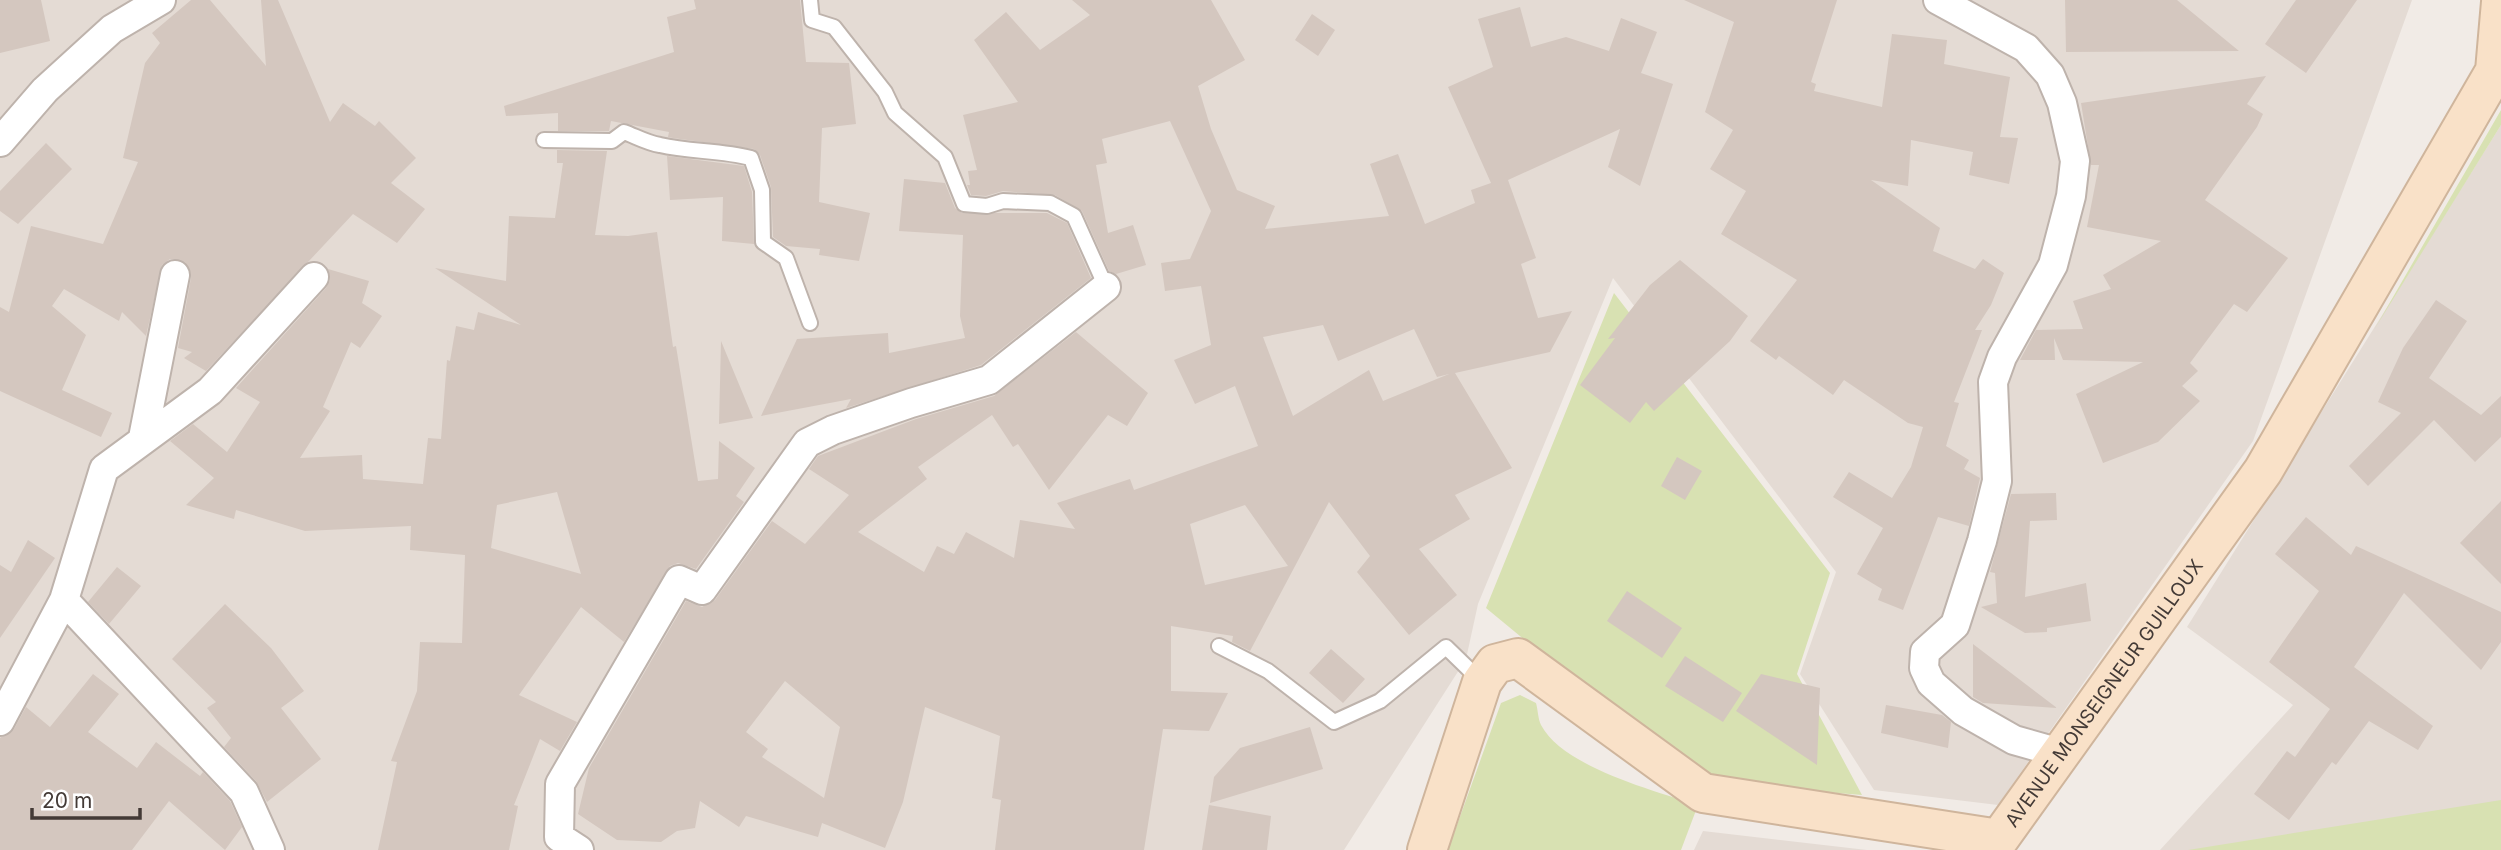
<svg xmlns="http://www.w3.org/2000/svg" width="2501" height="850" viewBox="0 0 2501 850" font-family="Inter,sans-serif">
<rect width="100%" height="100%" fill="#f1ebe6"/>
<path fill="#e4dbd4" d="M 0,0 L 2412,0 L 2253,441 L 1998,805 L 1874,790 L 1800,674 L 1836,572 L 1613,278 L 1478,604 L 1466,659 L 1344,850 L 0,850 Z
M 2501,125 L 2501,850 L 2160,850 L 2293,705 L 2187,627 Z
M 1703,831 L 1867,850 L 1694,850 Z"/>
<path fill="#d8e1b2" d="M 2501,110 L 2501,125 L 2374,330 Z
M 1614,293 L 1830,573 L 1797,674 L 1862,795 L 1712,783 L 1602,704 L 1486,608 Z
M 1520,695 L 1536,703 C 1538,710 1538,719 1541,725 C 1563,767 1655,791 1698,805 L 1681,850 L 1448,850 L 1501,703 Z
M 2501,800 L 2501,850 L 2188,850 Z"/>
<path fill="#d4c7bf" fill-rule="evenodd" d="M 0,0 L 41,0 L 50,41 L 0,53 Z
M 191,0 L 210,0 L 266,66 L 261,0 L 278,0 L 330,122 L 343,103 L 375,126 L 379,121 L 416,158 L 391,183 L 425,209 L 397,243 L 353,214 L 206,371 L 184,358 L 192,352 L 178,348 L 191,278 L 185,262 L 170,259 L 162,265 L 146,336 L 122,312 L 119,321 L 64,289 L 52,306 L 86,335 L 62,390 L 112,413 L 101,437 L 0,391 L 0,307 L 9,312 L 31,226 L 103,244 L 138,162 L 123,158 L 145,63 L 160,43 L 152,33 Z
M 694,0 L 800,0 L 806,62 L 849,63 L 856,124 L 822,128 L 819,202 L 870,213 L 859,261 L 819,255 L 820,249 L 786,246 L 773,237 L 771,187 L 760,155 L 754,149 L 673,138 L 668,137 L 669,132 L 611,121 L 609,131 L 558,131 L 558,113 L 506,116 L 504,106 L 674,52 L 667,17 L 696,9 Z
M 1072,0 L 1211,0 L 1245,60 L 1198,86 L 1211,129 L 1237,190 L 1275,206 L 1265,229 L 1389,216 L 1370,164 L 1398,154 L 1425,224 L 1475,203 L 1471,190 L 1491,183 L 1448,87 L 1493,67 L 1478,19 L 1520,7 L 1531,47 L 1566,37 L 1609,51 L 1621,18 L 1657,32 L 1641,73 L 1673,84 L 1640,186 L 1608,167 L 1620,129 L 1508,180 L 1536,258 L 1521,264 L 1538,318 L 1572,311 L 1550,352 L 1455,373 L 1512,468 L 1455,495 L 1470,519 L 1419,549 L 1457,595 L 1409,635 L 1357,572 L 1370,556 L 1329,502 L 1250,651 L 1232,642 L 1233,636 L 1171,626 L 1171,691 L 1228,693 L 1209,731 L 1163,729 L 1144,850 L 995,850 L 1001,800 L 992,798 L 1000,736 L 925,707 L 903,802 L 885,848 L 822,823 L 818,837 L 746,816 L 739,827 L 700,801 L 695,828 L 677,831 L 661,842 L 617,840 L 578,814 L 589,768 L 686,601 L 702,607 L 715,600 L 772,521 L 805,544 L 849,495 L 809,469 L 818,456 L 916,419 L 994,396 L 1076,332 L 1148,393 L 1127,426 L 1108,415 L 1049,490 L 1018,444 L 1013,447 L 992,415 L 918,467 L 927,479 L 858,532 L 924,572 L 937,546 L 954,554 L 966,532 L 1014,558 L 1020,520 L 1075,529 L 1057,503 L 1130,479 L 1134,490 L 1258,446 L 1235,386 L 1195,404 L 1174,360 L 1211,345 L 1201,286 L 1165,291 L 1161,263 L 1190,259 L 1211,211 L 1170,121 L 1102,139 L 1107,163 L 1096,165 L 1108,233 L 1133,225 L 1146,265 L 1116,274 L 1109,271 L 1082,211 L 1055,195 L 1003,191 L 986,196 L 971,195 L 967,185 L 970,185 L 968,171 L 977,170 L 963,115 L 1018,102 L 974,40 L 1006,12 L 1040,50 L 1090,15 ZM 1323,325 L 1338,361 L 1414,329 L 1437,377 L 1449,374 L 1383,401 L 1369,370 L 1293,416 L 1263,337 ZM 1245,505 L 1288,566 L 1205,585 L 1190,524 ZM 785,681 L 840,727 L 824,798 L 762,757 L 768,749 L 746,732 Z
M 1684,0 L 1837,0 L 1811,82 L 1816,84 L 1814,91 L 1882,107 L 1892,34 L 1947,40 L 1944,64 L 2010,77 L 2000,137 L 2018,138 L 2009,184 L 1969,175 L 1973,152 L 1911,140 L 1908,186 L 1871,180 L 1940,228 L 1933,251 L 1975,269 L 1983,259 L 2004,273 L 1991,305 L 1975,330 L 1982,330 L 1954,402 L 1959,403 L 1946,446 L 1969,460 L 1964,469 L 1980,478 L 1969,526 L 1938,517 L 1903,610 L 1878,600 L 1882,589 L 1857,574 L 1883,528 L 1833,497 L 1849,472 L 1892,498 L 1911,467 L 1923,427 L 1908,423 L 1844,380 L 1833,395 L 1779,356 L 1776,360 L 1750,341 L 1797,280 L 1721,234 L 1746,191 L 1710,169 L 1733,130 L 1705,112 L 1734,22 Z
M 2065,0 L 2177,0 L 2239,51 L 2066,52 Z
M 2296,0 L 2357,0 L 2306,73 L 2265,44 Z
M 1312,14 L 1335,30 L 1318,56 L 1295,40 Z
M 2266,76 L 2247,104 L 2263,114 L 2257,127 L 2205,200 L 2288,258 L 2247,312 L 2234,304 L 2190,363 L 2198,371 L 2182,386 L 2200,401 L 2158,442 L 2103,463 L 2076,394 L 2143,362 L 2063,360 L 2054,338 L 2055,360 L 2020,360 L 2036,330 L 2083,329 L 2073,301 L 2111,289 L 2103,275 L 2161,241 L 2087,227 L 2099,165 L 2091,165 L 2081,103 Z
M 46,143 L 72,169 L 18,224 L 0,211 L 0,191 Z
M 557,150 L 607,151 L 595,235 L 628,236 L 657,232 L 673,347 L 676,346 L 698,481 L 718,479 L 719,441 L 755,468 L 736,496 L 744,502 L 696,569 L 678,563 L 670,566 L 624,642 L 581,607 L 519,695 L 577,722 L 560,751 L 540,739 L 514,805 L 518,806 L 509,850 L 378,850 L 397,762 L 391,761 L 417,691 L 420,642 L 462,643 L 465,555 L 410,550 L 411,526 L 305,531 L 236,510 L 234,519 L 186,505 L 214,478 L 170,441 L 193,424 L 227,452 L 260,402 L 236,388 L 326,288 L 330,280 L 328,269 L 369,281 L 362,303 L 382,316 L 360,348 L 351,342 L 323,407 L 330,411 L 300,458 L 362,455 L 363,479 L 423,484 L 428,438 L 441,439 L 447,360 L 450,361 L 456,326 L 474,330 L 478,312 L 521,325 L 435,268 L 506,281 L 509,216 L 555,218 L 563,163 L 557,163 ZM 557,492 L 581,574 L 491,548 L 497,505 Z
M 667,156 L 744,166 L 752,192 L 754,244 L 722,241 L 723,197 L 670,200 Z
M 904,179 L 945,183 L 955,208 L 962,213 L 1047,213 L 1067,223 L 1091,278 L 981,365 L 846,408 L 851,399 L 761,416 L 797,339 L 888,333 L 889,353 L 965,338 L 960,316 L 963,235 L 899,231 Z
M 1680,260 L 1748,316 L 1730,341 L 1654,411 L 1646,402 L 1630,423 L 1580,385 L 1615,338 L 1608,339 L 1650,285 Z
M 2436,300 L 2467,321 L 2429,378 L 2481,415 L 2501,396 L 2501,437 L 2475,462 L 2434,420 L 2368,486 L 2349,466 L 2401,413 L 2378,402 L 2403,348 Z
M 721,341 L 753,418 L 719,424 Z
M 1677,457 L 1702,471 L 1685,500 L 1661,486 Z
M 2056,493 L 2057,520 L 2030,521 L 2025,597 L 2086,583 L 2091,621 L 2047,628 L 2047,632 L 2025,633 L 1981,607 L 1997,603 L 1995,573 L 1990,572 L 2011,494 Z
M 2501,501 L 2501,584 L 2460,543 Z
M 2306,517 L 2351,555 L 2356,546 L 2501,612 L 2501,642 L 2481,670 L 2404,593 L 2354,667 L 2433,726 L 2418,750 L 2369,721 L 2336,765 L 2332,762 L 2289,820 L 2254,794 L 2287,751 L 2295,757 L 2330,709 L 2269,662 L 2319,591 L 2275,554 Z
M 28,540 L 55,558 L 0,638 L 0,565 L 11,572 Z
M 117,567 L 141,586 L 109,624 L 88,602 Z
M 1627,591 L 1682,628 L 1662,658 L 1607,621 Z
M 225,604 L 271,648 L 304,691 L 281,708 L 321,759 L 267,802 L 256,781 L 224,747 L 231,738 L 207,708 L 216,702 L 172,659 Z
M 1973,644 L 2057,708 L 1983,703 L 1973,697 Z
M 1331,649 L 1365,679 L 1343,703 L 1309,673 Z
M 1685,656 L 1742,693 L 1723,722 L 1665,686 Z
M 93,674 L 119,694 L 88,732 L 137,768 L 156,742 L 200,776 L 203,772 L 230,801 L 242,827 L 225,850 L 169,801 L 132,850 L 0,850 L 0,738 L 14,729 L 26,707 L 50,727 Z
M 1761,674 L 1820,688 L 1817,765 L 1736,711 Z
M 1886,705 L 1942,715 L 1951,722 L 1948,748 L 1881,733 Z
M 1310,727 L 1323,769 L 1210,803 L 1214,777 L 1240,748 Z
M 1209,805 L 1271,816 L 1267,850 L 1202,850 Z"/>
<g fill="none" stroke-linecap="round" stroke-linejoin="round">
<defs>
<path id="lane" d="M 810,0 L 812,20 L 834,27 L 885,92 L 895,113 L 945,157 L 964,204 L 987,206 L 1003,201 L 1050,203 L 1074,216 L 1106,287
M 544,140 L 612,141 L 624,132 C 635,136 647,143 660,145 C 690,152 721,150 751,158 L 762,190 L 763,242 L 786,258 L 810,323
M 1219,646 L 1268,671 L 1334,722 L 1380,701 L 1446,647 L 1482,682"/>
<path id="street" d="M 1938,0 L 2026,48 L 2050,75 L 2062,103 L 2075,161 L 2071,196 L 2053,265 L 2002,357 L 1993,382 L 1997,481 L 1982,541 L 1955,625 L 1925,652 L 1924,668 L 1931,683 L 1963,711 L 2014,740 L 2060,753
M 0,142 L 45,90 L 112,29 L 161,0
M 143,438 L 175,275
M 0,721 L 64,600
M 270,850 L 244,792 L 64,600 L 104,469 L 210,391 L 314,277
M 579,850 L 559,837 L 560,784 L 679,580 L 702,590 L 807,443 L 833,430 L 911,403 L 989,380 L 1106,287"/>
<g id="secondary">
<path id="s1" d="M 1427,850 L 1482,682 L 1495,664 L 1518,658 L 1703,793 L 1999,839 L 2263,471 L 2495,71 L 2501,2"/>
</g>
</defs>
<use href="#lane" stroke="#beb3ac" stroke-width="18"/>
<use href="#street" stroke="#beb3ac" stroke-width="32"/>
<use href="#secondary" stroke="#cfb59c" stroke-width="42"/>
<use href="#lane" stroke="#fff" stroke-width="14"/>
<use href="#street" stroke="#fff" stroke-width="28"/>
<use href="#secondary" stroke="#f9e1c8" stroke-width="38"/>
</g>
<g text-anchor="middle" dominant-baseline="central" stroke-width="5" stroke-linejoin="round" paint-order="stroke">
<g font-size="19" fill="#433a36" stroke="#fff">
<text stroke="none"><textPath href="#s1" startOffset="931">AVENUE MONSEIGNEUR GUILLOUX</textPath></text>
</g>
</g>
<path d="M32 808v10h108v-10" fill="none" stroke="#433a36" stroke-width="3.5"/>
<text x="42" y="808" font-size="21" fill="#433a36" stroke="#ffffff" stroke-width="5" paint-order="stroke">20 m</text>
</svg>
